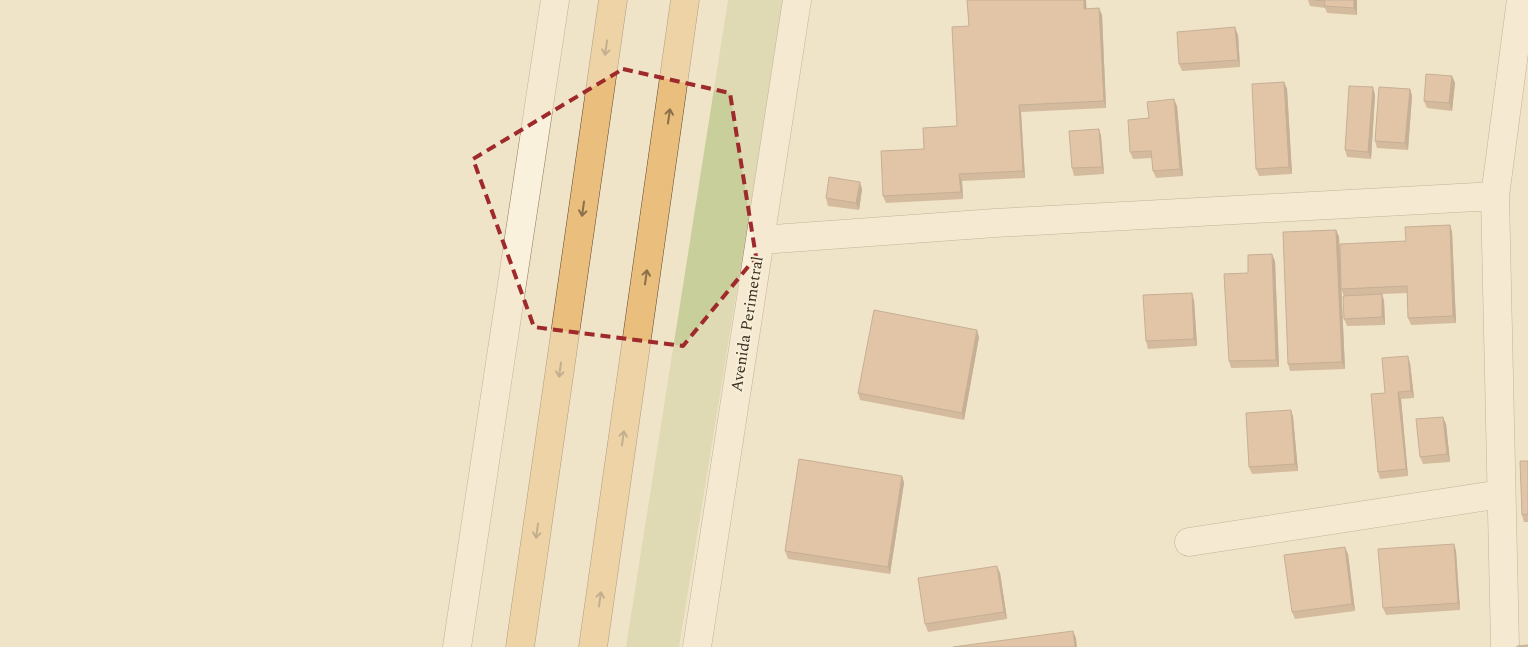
<svg xmlns="http://www.w3.org/2000/svg" width="1528" height="647" viewBox="0 0 1528 647" font-family="Spectral,serif">
<rect width="100%" height="100%" fill="#f0e4c8"/>
<path fill="#c9cf9b" d="M 728,0 L 784,0 L 679,647 L 626,647 Z"/>
<g fill="none" stroke-linecap="round" stroke-linejoin="round">
<defs>
<path id="minor" d="M 760,240 L 995,223 L 1495,196
M 1189,542 L 1501,494
M 457,647 L 555,0
M 697,647 L 797,0
M 1505,647 L 1495,196 L 1521,0"/>
<path id="trunk" d="M 520,647 L 613,0
M 593,647 L 685,0"/>
</defs>
<use href="#minor" stroke="#8d765c" stroke-width="29"/>
<use href="#trunk" stroke="#5b4430" stroke-width="29"/>
<use href="#minor" stroke="#faf1dc" stroke-width="28"/>
<use href="#trunk" stroke="#eabe7c" stroke-width="28"/>
</g>
<path fill="#b2896c" d="M 967,0 L 1086,0 L 1086,9 L 1102,15 L 1106,108 L 1021,112 L 1025,178 L 962,181 L 963,199 L 886,203 L 883,196 L 924,149 L 957,126 L 969,26 Z
M 1308,0 L 1357,0 L 1357,15 L 1327,13 L 1325,8 L 1310,6 Z
M 1238,35 L 1240,67 L 1182,71 L 1179,64 Z
M 1452,76 L 1455,83 L 1452,111 L 1427,108 L 1424,101 Z
M 1284,82 L 1287,89 L 1292,174 L 1259,176 L 1256,169 Z
M 1410,89 L 1412,96 L 1408,150 L 1377,148 L 1375,141 Z
M 1375,95 L 1371,159 L 1347,157 L 1345,150 Z
M 1177,106 L 1183,176 L 1156,178 L 1153,171 L 1152,158 L 1133,159 L 1130,152 L 1149,118 Z
M 1099,129 L 1101,136 L 1104,174 L 1074,176 L 1072,168 Z
M 862,189 L 859,210 L 828,206 L 826,198 Z
M 1450,225 L 1452,232 L 1456,323 L 1411,325 L 1408,318 L 1408,293 L 1382,294 L 1384,301 L 1385,325 L 1347,326 L 1344,319 L 1344,296 L 1341,289 L 1406,241 Z
M 1336,230 L 1339,237 L 1345,369 L 1290,371 L 1288,364 Z
M 1275,261 L 1279,367 L 1231,368 L 1229,361 L 1248,273 Z
M 1194,300 L 1197,346 L 1148,349 L 1146,341 Z
M 979,337 L 964,420 L 860,400 L 858,393 Z
M 1410,363 L 1414,398 L 1401,399 L 1408,476 L 1380,479 L 1378,472 L 1385,393 Z
M 1291,410 L 1293,417 L 1298,471 L 1252,474 L 1249,467 Z
M 1446,424 L 1450,462 L 1423,464 L 1420,457 Z
M 1528,461 L 1528,522 L 1524,522 L 1522,515 Z
M 902,476 L 904,483 L 890,574 L 788,559 L 785,551 Z
M 1454,544 L 1456,551 L 1460,610 L 1386,615 L 1383,608 Z
M 1348,554 L 1355,611 L 1295,619 L 1292,612 Z
M 1000,573 L 1007,619 L 928,632 L 925,624 Z"/>
<path fill="#916f58" d="M 1084,0 L 1086,0 L 1087,16 L 1084,9 Z
M 1354,0 L 1357,0 L 1357,15 L 1354,8 Z
M 1099,8 L 1102,15 L 1106,108 L 1104,101 Z
M 1235,27 L 1238,35 L 1240,67 L 1238,60 Z
M 1452,76 L 1455,83 L 1452,111 L 1449,103 Z
M 1284,82 L 1287,89 L 1292,174 L 1289,167 Z
M 1373,87 L 1375,95 L 1371,159 L 1368,152 Z
M 1410,89 L 1412,96 L 1408,150 L 1405,143 Z
M 1174,99 L 1177,106 L 1183,176 L 1180,169 Z
M 1019,105 L 1021,112 L 1025,178 L 1023,171 Z
M 1099,129 L 1101,136 L 1104,174 L 1102,167 Z
M 959,174 L 962,181 L 963,199 L 961,192 Z
M 860,182 L 862,189 L 859,210 L 856,203 Z
M 1450,225 L 1452,232 L 1456,323 L 1453,316 Z
M 1336,230 L 1339,237 L 1345,369 L 1342,362 Z
M 1272,254 L 1275,261 L 1279,367 L 1276,360 Z
M 1192,293 L 1194,300 L 1197,346 L 1194,339 Z
M 1382,294 L 1384,301 L 1385,325 L 1382,317 Z
M 977,330 L 979,337 L 964,420 L 962,413 Z
M 1408,356 L 1410,363 L 1414,398 L 1411,391 Z
M 1398,392 L 1401,399 L 1408,476 L 1406,469 Z
M 1291,410 L 1293,417 L 1298,471 L 1295,464 Z
M 1443,417 L 1446,424 L 1450,462 L 1447,454 Z
M 902,476 L 904,483 L 890,574 L 888,567 Z
M 1454,544 L 1456,551 L 1460,610 L 1458,603 Z
M 1345,547 L 1348,554 L 1355,611 L 1352,604 Z
M 997,566 L 1000,573 L 1007,619 L 1004,612 Z
M 1073,631 L 1076,638 L 1077,647 L 1075,647 Z"/>
<path fill="#cf9f7d" stroke="#916f58" d="M 967,0 L 1084,0 L 1084,9 L 1099,8 L 1104,101 L 1019,105 L 1023,171 L 959,174 L 961,192 L 883,196 L 881,151 L 924,149 L 923,128 L 957,126 L 952,27 L 969,26 Z
M 1315,0 L 1354,0 L 1354,8 L 1324,6 L 1325,1 Z
M 1235,27 L 1238,60 L 1179,64 L 1177,32 Z
M 1426,74 L 1452,76 L 1449,103 L 1424,101 Z
M 1284,82 L 1289,167 L 1256,169 L 1252,84 Z
M 1349,86 L 1373,87 L 1368,152 L 1345,150 Z
M 1379,87 L 1410,89 L 1405,143 L 1375,141 Z
M 1174,99 L 1180,169 L 1153,171 L 1151,151 L 1130,152 L 1128,120 L 1149,118 L 1147,102 Z
M 1099,129 L 1102,167 L 1072,168 L 1069,131 Z
M 829,177 L 860,182 L 856,203 L 826,198 Z
M 1450,225 L 1453,316 L 1408,318 L 1407,286 L 1341,289 L 1340,244 L 1406,241 L 1405,227 Z
M 1336,230 L 1342,362 L 1288,364 L 1283,232 Z
M 1272,254 L 1276,360 L 1229,361 L 1224,274 L 1248,273 L 1248,255 Z
M 1192,293 L 1194,339 L 1146,341 L 1143,295 Z
M 1382,294 L 1382,317 L 1344,319 L 1343,296 Z
M 874,310 L 977,330 L 962,413 L 858,393 Z
M 1408,356 L 1411,391 L 1398,392 L 1406,469 L 1378,472 L 1371,394 L 1385,393 L 1382,358 Z
M 1291,410 L 1295,464 L 1249,467 L 1246,413 Z
M 1443,417 L 1447,454 L 1420,457 L 1416,419 Z
M 799,459 L 902,476 L 888,567 L 785,551 Z
M 1520,461 L 1528,461 L 1528,514 L 1522,515 Z
M 1454,544 L 1458,603 L 1383,608 L 1378,549 Z
M 1345,547 L 1352,604 L 1292,612 L 1284,555 Z
M 997,566 L 1004,612 L 925,624 L 918,578 Z
M 1073,631 L 1075,647 L 953,647 Z
M 1528,645 L 1528,647 L 1517,647 L 1517,646 Z"/>
<defs><path id="oneway-shaft" d="M-6 0H5M1.5-3L5.5 0L1.5 3" fill="none" stroke-width="1.6" stroke-linecap="round" stroke-linejoin="round" transform="scale(1.25)"/></defs>
<g stroke="#8b6f49">
<use href="#oneway-shaft" transform="translate(606 48) rotate(98)"/>
<use href="#oneway-shaft" transform="translate(669 116) rotate(-82)"/>
<use href="#oneway-shaft" transform="translate(583 209) rotate(98)"/>
<use href="#oneway-shaft" transform="translate(646 277) rotate(-82)"/>
<use href="#oneway-shaft" transform="translate(560 370) rotate(98)"/>
<use href="#oneway-shaft" transform="translate(623 438) rotate(-82)"/>
<use href="#oneway-shaft" transform="translate(537 531) rotate(98)"/>
<use href="#oneway-shaft" transform="translate(600 599) rotate(-82)"/>
</g>
<path d="M0 0H1528V647H0ZM 623,69 L 730,93 L 756,257 L 683,346 L 534,327 L 473,159 Z" fill="#f0e4c8" fill-opacity=".55" fill-rule="evenodd"/>
<path fill="none" stroke="#9e2a2b" stroke-width="4" stroke-dasharray="10 6" stroke-linejoin="round" d="M 623,69 L 730,93 L 756,257 L 683,346 L 534,327 L 473,159 Z"/>
<g text-anchor="middle" dominant-baseline="central" stroke-width="4" stroke-linejoin="round" paint-order="stroke">
<g font-size="16" fill="#3d2e20" stroke="#f7eed8">
<text transform="translate(747 324) rotate(-81)">Avenida Perimetral</text>
</g>
</g>
</svg>
